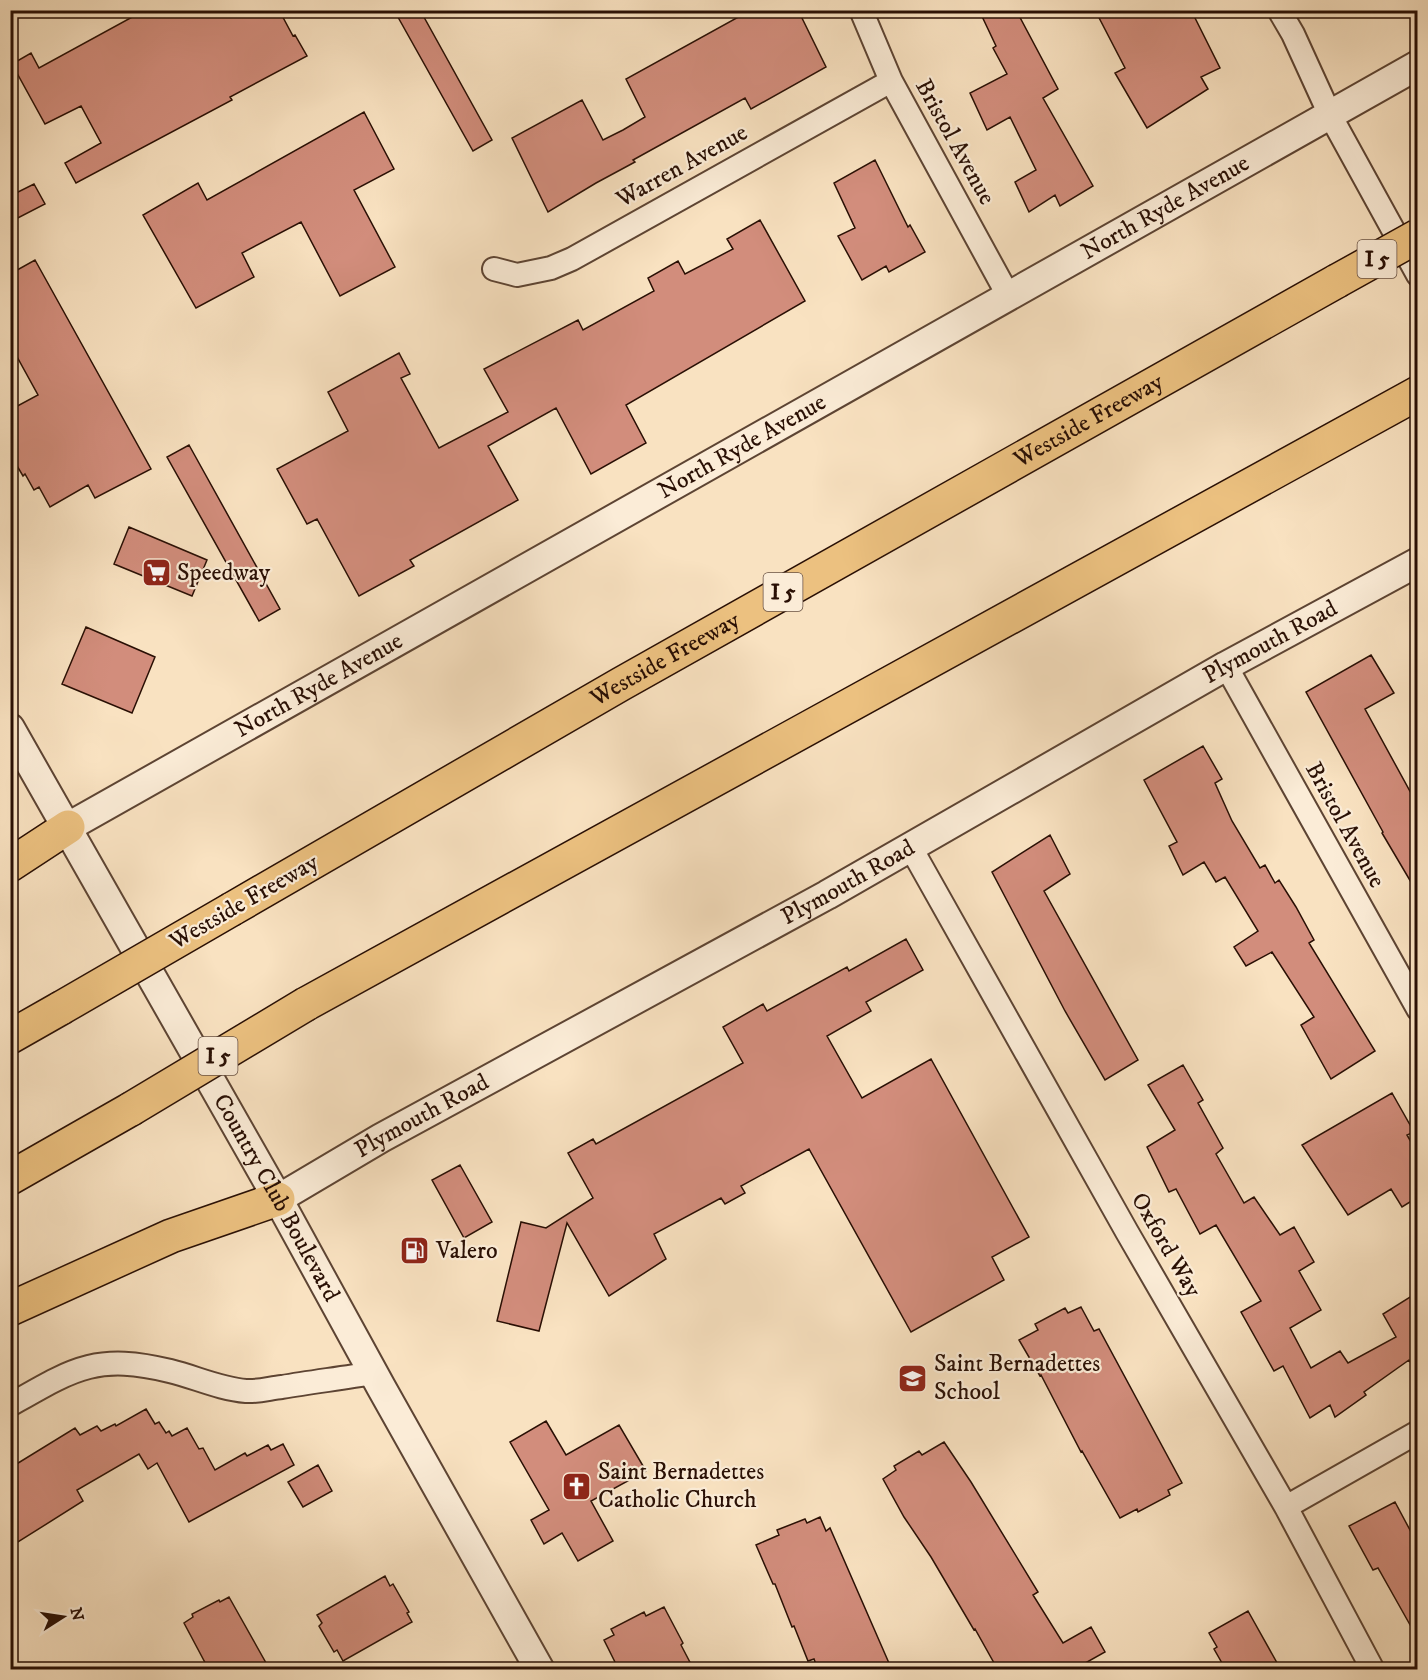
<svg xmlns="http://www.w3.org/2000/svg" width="1428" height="1680" viewBox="0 0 1428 1680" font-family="'IM FELL DW Pica',serif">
<rect width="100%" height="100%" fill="#f9e2c1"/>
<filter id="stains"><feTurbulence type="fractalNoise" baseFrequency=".00333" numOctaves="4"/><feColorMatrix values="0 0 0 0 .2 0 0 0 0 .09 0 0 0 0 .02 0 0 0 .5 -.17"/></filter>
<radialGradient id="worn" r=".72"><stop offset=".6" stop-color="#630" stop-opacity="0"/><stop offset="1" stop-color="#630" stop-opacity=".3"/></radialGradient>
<path fill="#d28d7c" stroke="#290f04" stroke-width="1.5" d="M 145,10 L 279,10 L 293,36 L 295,35 L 307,56 L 230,97 L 232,100 L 76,183 L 65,163 L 101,143 L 81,106 L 45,124 L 12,64 L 31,53 L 39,68 Z
M 394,10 L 420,10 L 492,140 L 473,151 Z
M 751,10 L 798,10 L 826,67 L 751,109 L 745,98 L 633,160 L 635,162 L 596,183 L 548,212 L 512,138 L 582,100 L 603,140 L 623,130 L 645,117 L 626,79 Z
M 979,10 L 1016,10 L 1058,89 L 1043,98 L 1093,186 L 1060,206 L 1055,195 L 1029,212 L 1015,182 L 1036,170 L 1010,117 L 987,130 L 970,93 L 1007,74 L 993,48 L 996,46 Z
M 1095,10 L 1191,10 L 1220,68 L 1201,77 L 1208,89 L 1147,128 L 1115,73 L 1125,68 Z
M 364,112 L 394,169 L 354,190 L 395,267 L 340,296 L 301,222 L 242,253 L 254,277 L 196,308 L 143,215 L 198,183 L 207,200 Z
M 875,160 L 908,227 L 910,225 L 925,252 L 889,272 L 886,266 L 862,280 L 838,236 L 855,228 L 834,183 Z
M 34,184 L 45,204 L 10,222 L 10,196 Z
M 760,220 L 805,301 L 626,405 L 646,443 L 591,474 L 556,408 L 488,446 L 518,500 L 410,560 L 414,566 L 359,596 L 317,519 L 307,524 L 277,469 L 348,431 L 328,392 L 399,353 L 410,374 L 401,378 L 439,448 L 508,412 L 484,369 L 578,320 L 583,330 L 654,291 L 648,278 L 678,261 L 685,274 L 733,249 L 727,239 Z
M 35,260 L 151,469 L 95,498 L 88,485 L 50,507 L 39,487 L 34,490 L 25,474 L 23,476 L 10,454 L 10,410 L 38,395 L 10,344 L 10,274 Z
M 189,445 L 280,609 L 259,621 L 167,457 Z
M 129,527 L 207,560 L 192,596 L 114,564 Z
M 86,627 L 155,657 L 132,713 L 62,684 Z
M 1371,655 L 1394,693 L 1365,709 L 1418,806 L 1418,894 L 1382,833 L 1383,832 L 1306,692 Z
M 1203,746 L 1222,779 L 1215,783 L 1232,821 L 1260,868 L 1265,865 L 1275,883 L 1279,880 L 1296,907 L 1314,940 L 1309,943 L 1375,1051 L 1331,1079 L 1301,1025 L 1314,1017 L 1272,952 L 1246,966 L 1234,947 L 1258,931 L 1225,877 L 1216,882 L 1204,862 L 1183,875 L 1169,846 L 1177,842 L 1144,780 Z
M 1050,835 L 1070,874 L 1044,891 L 1138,1060 L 1105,1080 L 1065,1011 L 992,872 Z
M 906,939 L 923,970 L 866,1002 L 871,1011 L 827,1036 L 862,1098 L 931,1059 L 1029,1237 L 992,1257 L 1004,1280 L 911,1332 L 809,1149 L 741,1186 L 745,1193 L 725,1204 L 721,1198 L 654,1234 L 666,1259 L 609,1296 L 567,1223 L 539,1331 L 497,1321 L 521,1222 L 546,1228 L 593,1198 L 568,1153 L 593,1139 L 596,1144 L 743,1063 L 723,1027 L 763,1004 L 767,1011 L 847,967 L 849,971 Z
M 1183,1065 L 1203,1100 L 1198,1103 L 1223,1148 L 1216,1154 L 1244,1203 L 1254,1197 L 1280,1235 L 1294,1227 L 1314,1262 L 1299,1271 L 1321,1310 L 1290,1328 L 1311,1368 L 1340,1351 L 1348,1363 L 1396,1337 L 1383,1314 L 1418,1292 L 1418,1374 L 1409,1360 L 1364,1392 L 1366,1395 L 1335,1417 L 1330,1405 L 1310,1418 L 1283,1366 L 1274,1371 L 1241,1312 L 1261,1301 L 1216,1225 L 1200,1234 L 1176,1189 L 1169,1192 L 1147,1147 L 1175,1130 L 1148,1085 Z
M 1392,1093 L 1414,1132 L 1407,1135 L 1418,1154 L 1418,1197 L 1402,1207 L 1391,1189 L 1348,1215 L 1302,1145 Z
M 460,1165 L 492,1222 L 464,1238 L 432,1180 Z
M 1081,1307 L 1094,1331 L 1099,1329 L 1182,1483 L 1168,1490 L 1170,1495 L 1138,1512 L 1137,1509 L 1120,1518 L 1082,1451 L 1081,1452 L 1041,1375 L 1040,1376 L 1019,1340 L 1038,1330 L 1035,1324 L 1065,1308 L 1068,1313 Z
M 146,1409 L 155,1424 L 159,1422 L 166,1433 L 169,1431 L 172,1436 L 187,1428 L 199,1449 L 203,1448 L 215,1470 L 245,1453 L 247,1456 L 268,1445 L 271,1450 L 283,1444 L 294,1465 L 189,1522 L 157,1463 L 148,1469 L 139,1454 L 77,1490 L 83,1501 L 10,1547 L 10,1468 L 75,1428 L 80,1435 L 97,1426 L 101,1431 L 115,1424 L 116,1426 Z
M 546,1421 L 566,1455 L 619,1425 L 646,1471 L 591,1501 L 613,1541 L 578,1561 L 562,1533 L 544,1544 L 531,1520 L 549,1510 L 510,1442 Z
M 944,1442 L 971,1482 L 1038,1592 L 1033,1595 L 1063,1643 L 1091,1627 L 1105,1652 L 1073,1670 L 998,1670 L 975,1629 L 974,1630 L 931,1557 L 904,1517 L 883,1479 L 896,1470 L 894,1466 L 919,1451 L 922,1455 Z
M 318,1465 L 332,1491 L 303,1507 L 288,1482 Z
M 1395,1502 L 1418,1545 L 1418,1639 L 1378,1568 L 1373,1570 L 1349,1526 Z
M 820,1517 L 826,1531 L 830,1528 L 892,1670 L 818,1670 L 814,1659 L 808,1661 L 794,1626 L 792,1627 L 775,1584 L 773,1584 L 756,1545 L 779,1535 L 777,1530 L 805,1519 L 807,1523 Z
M 385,1576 L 390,1586 L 393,1584 L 409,1612 L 407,1613 L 412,1622 L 343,1661 L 337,1650 L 334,1652 L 319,1626 L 322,1623 L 317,1615 Z
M 229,1597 L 270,1670 L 209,1670 L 184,1623 L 193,1617 L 192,1614 L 219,1600 L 220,1602 Z
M 664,1607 L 683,1643 L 681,1645 L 694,1670 L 619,1670 L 604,1640 L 614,1635 L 611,1629 L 644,1612 L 646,1616 Z
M 1248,1611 L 1281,1670 L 1226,1670 L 1214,1649 L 1217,1647 L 1209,1633 Z"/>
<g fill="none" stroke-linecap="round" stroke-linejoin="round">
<defs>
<path id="minor" d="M 861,10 L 891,81 L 1009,297
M 1279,10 L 1293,34 L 1330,115 L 1418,275
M 494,269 L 517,275 L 551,268 L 572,259 L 891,81
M 1226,666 L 1418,1009
M 911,848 L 1127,1232 L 1286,1507 L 1373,1670
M 10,1405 C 73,1369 96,1353 170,1371 C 195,1377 220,1389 246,1391 C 257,1392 271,1388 282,1387 C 312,1382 343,1378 373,1373
M 1286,1507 L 1418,1432"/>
<g id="tertiary">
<path id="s1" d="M 10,728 L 278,1199 L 381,1387 L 540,1670"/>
<path id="s2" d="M 68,827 L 1418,65"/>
<path id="s3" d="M 278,1199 L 381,1138 L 827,895 L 1226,666 L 1418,562"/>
</g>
<g id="motorway">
<path d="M 10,865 L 68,827"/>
<path id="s4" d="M 232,909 L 621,684 L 1337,281"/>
<path d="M 306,1004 L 1418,393"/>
<path d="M 10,1037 L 61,1008"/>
<path d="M 10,1178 L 131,1109"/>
<path d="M 10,1309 L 171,1236 L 278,1199"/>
</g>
</defs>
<use href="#minor" stroke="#5d4433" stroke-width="26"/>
<use href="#tertiary" stroke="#5d4433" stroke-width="32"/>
<use href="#motorway" stroke="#290f04" stroke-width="36"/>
<use href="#minor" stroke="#fbecd7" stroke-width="22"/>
<use href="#tertiary" stroke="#fbecd7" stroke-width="28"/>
<use href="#motorway" stroke="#ecc180" stroke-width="33"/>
<defs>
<path id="motorway-bridge" d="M 1337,281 L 1418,236
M 61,1008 L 232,909
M 131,1109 L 306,1004"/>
</defs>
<use href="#motorway-bridge" stroke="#290f04" stroke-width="36" stroke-linecap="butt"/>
<use href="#motorway-bridge" stroke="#ecc180" stroke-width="33"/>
</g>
<defs>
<symbol id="supermarket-square" viewBox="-11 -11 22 22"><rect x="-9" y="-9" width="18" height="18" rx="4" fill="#8f2418" stroke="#fbecd7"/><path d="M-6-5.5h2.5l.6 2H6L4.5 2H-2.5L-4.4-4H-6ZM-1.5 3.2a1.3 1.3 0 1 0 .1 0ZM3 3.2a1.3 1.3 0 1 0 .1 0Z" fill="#fff"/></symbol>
<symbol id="fuel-square" viewBox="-11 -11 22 22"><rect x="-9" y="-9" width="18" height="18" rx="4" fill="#8f2418" stroke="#fbecd7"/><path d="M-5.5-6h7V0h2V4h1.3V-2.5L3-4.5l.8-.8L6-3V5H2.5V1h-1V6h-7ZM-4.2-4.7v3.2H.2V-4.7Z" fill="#fff"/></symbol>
<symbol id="school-square" viewBox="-11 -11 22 22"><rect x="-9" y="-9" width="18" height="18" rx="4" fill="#8f2418" stroke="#fbecd7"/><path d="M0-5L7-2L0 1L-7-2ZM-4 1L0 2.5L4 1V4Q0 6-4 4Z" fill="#fff"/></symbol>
<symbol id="church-square" viewBox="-11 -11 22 22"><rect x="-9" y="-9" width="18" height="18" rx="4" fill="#8f2418" stroke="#fbecd7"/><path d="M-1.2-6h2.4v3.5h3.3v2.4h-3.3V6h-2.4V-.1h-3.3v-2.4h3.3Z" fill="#fff"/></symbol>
</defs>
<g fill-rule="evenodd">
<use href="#supermarket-square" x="140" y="556" width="33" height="33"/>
<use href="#fuel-square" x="398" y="1234" width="33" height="33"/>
<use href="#school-square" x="896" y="1362" width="33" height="33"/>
<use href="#church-square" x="560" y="1470" width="33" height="33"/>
</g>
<g text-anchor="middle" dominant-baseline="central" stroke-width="4.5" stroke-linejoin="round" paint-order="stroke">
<g fill="#fbecd7" stroke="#685143" stroke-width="1.5">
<rect x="1357.5" y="240" width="39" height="38" rx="4.5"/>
<rect x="763.5" y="573" width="39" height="38" rx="4.5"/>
<rect x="198.5" y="1037" width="39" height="38" rx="4.5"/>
</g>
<g font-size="22" font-weight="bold" fill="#290f04">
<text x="1377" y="259">I 5</text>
<text x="783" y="592">I 5</text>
<text x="218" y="1056">I 5</text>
</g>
<g font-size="24" fill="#290f04" stroke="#fbecd7">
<text transform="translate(955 142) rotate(61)">Bristol Avenue</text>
<text transform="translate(682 166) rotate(-29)">Warren Avenue</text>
<text stroke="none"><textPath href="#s2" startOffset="1260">North Ryde Avenue</textPath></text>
<text stroke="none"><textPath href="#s4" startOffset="986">Westside Freeway</textPath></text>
<text stroke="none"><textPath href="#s2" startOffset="774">North Ryde Avenue</textPath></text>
<text stroke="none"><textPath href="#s3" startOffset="1138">Plymouth Road</textPath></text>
<text stroke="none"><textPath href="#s4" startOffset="500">Westside Freeway</textPath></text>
<text stroke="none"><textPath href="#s2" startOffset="288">North Ryde Avenue</textPath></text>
<text transform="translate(1345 825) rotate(61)">Bristol Avenue</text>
<text stroke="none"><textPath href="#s3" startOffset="652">Plymouth Road</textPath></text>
<text transform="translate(244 902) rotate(-30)">Westside Freeway</text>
<text stroke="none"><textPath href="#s3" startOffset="166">Plymouth Road</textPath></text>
<text stroke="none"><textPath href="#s1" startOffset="540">Country Club Boulevard</textPath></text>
<text transform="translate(1166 1245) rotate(60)">Oxford Way</text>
</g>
<g font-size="24" fill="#290f04" stroke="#fbecd7" text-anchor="start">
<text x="177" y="573">Speedway</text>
<text x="436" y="1251">Valero</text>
<text x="934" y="1364">Saint Bernadettes<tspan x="934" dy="28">School</tspan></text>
<text x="598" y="1472">Saint Bernadettes<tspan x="598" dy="28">Catholic Church</tspan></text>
</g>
</g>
<rect width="1428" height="1680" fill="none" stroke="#f9e2c1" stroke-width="36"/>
<rect x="12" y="12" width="1404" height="1656" fill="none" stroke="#290f04" stroke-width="3"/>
<rect x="18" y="18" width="1392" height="1644" fill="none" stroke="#290f04" stroke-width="1.5"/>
<g transform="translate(63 1617) rotate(78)" stroke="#fbecd7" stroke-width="4.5" paint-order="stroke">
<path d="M0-4.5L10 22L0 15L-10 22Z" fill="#290f04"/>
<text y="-9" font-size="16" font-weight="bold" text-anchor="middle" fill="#290f04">N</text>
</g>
<rect width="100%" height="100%" filter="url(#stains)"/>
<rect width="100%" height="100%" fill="url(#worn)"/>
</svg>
